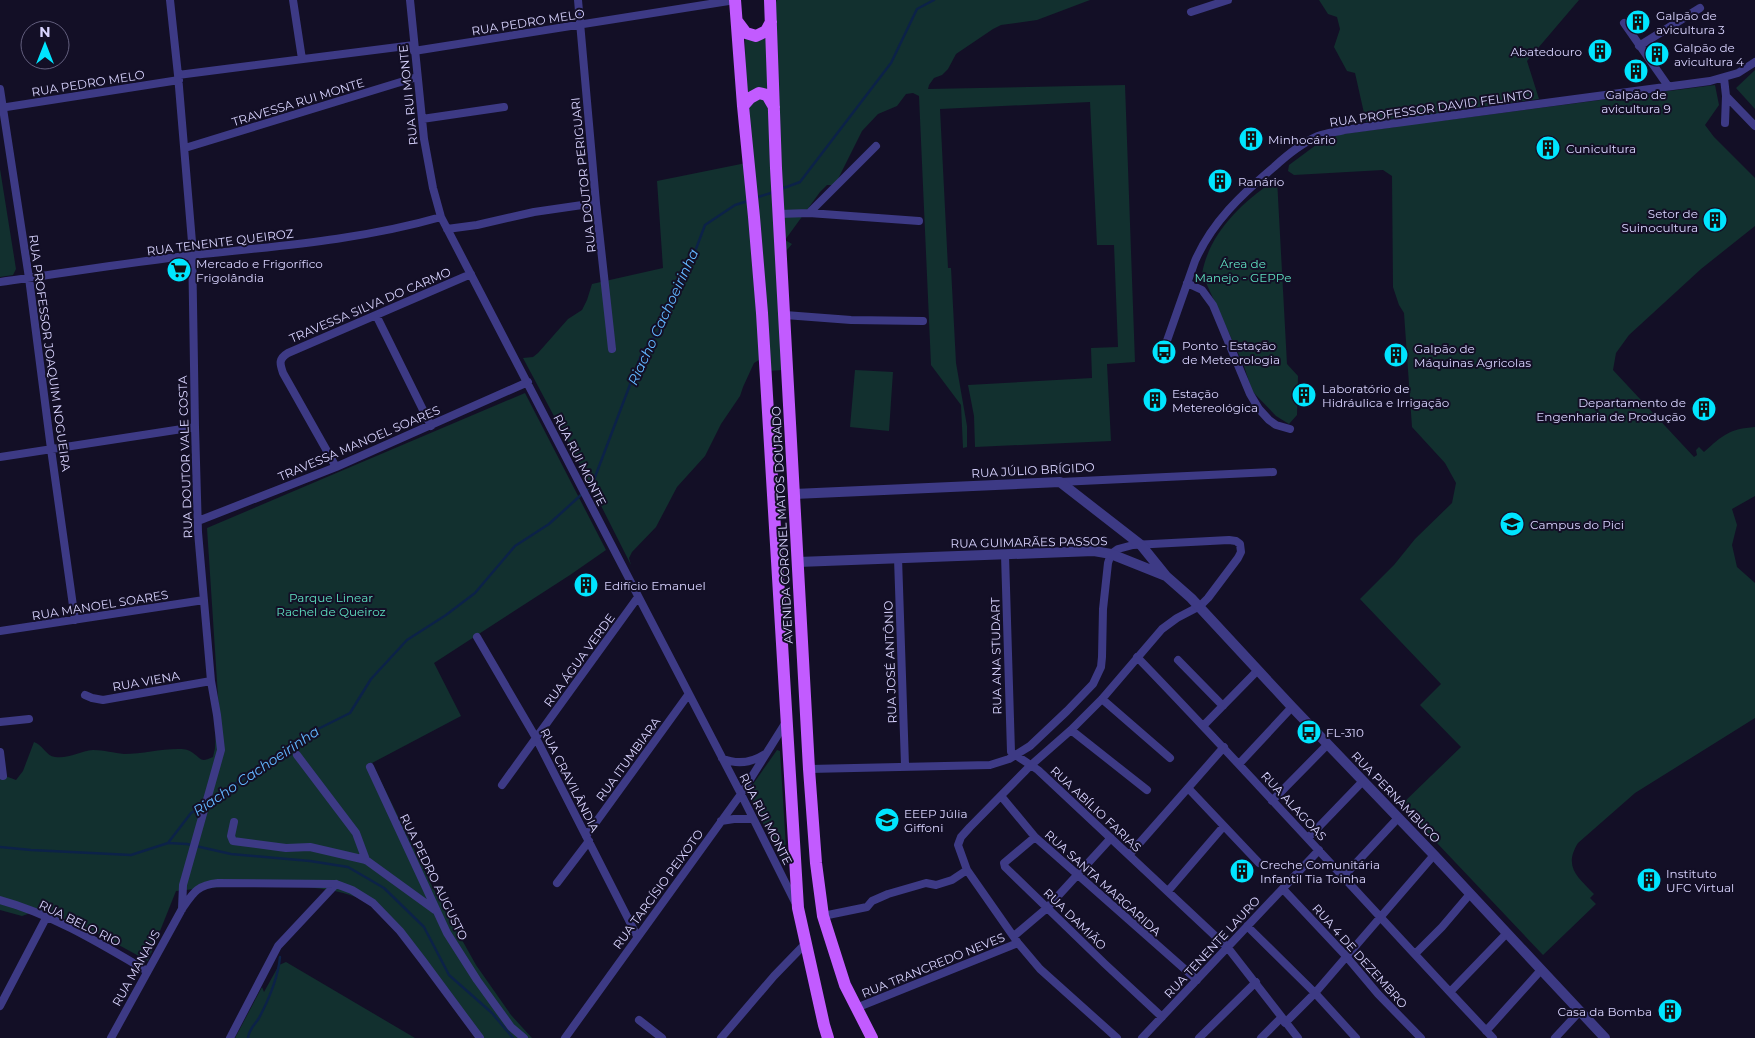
<svg xmlns="http://www.w3.org/2000/svg" width="1755" height="1038" viewBox="0 0 1755 1038" font-family="Montserrat,sans-serif">
<rect width="100%" height="100%" fill="#130f26"/>
<path fill="#12302f" d="M 777,0 L 1090,0 L 1037,20 L 1001,25 L 993,29 L 956,54 L 948,69 L 942,75 L 934,78 L 929,85 L 928,89 L 1125,85 L 1135,362 L 1107,364 L 1111,441 L 975,447 L 974,416 L 968,385 L 1092,378 L 1091,348 L 1118,347 L 1114,245 L 1097,245 L 1090,102 L 940,109 L 948,268 L 951,268 L 956,363 L 967,426 L 967,447 L 963,448 L 961,405 L 931,365 L 919,96 L 913,93 L 906,94 L 897,106 L 878,114 L 862,131 L 835,185 L 827,185 L 820,192 L 785,240 L 792,244 L 786,251 L 783,370 L 767,371 L 759,360 L 754,363 L 743,387 L 740,396 L 721,424 L 705,456 L 677,487 L 656,527 L 632,552 L 629,558 L 631,565 L 587,478 L 523,358 L 533,357 L 538,353 L 568,319 L 582,310 L 587,300 L 592,284 L 663,268 L 657,181 L 746,163 L 745,37 L 762,36 Z
M 1319,0 L 1579,0 L 1527,61 L 1539,99 L 1441,112 L 1440,121 L 1715,85 L 1719,105 L 1705,125 L 1714,137 L 1755,178 L 1755,226 L 1701,269 L 1629,335 L 1616,353 L 1613,370 L 1694,457 L 1697,455 L 1696,450 L 1699,447 L 1704,452 C 1723,435 1729,429 1755,427 L 1755,496 L 1732,509 L 1737,525 L 1732,545 L 1737,567 L 1755,583 L 1755,718 L 1635,793 L 1578,843 C 1563,867 1578,877 1594,894 L 1590,898 L 1596,904 L 1543,955 L 1401,805 L 1461,747 L 1420,705 L 1441,684 L 1360,599 L 1394,565 L 1415,539 L 1452,503 L 1456,483 L 1445,463 L 1412,427 L 1404,313 L 1399,305 L 1393,287 L 1392,176 L 1383,170 L 1294,175 L 1288,171 L 1289,165 L 1316,145 L 1341,134 L 1396,127 L 1397,118 L 1366,122 L 1355,73 L 1347,71 L 1334,47 L 1340,29 L 1337,17 L 1328,14 Z
M 1755,70 L 1755,109 L 1736,88 Z
M 0,169 L 16,269 L 13,275 L 0,277 Z
M 1277,179 L 1287,364 L 1298,376 L 1297,415 L 1289,424 L 1276,416 L 1252,391 L 1244,366 L 1202,274 C 1209,233 1243,201 1277,179 Z
M 855,370 L 893,372 L 889,431 L 850,427 Z
M 525,393 L 606,550 L 570,575 L 434,663 L 461,716 L 372,763 L 433,888 L 476,965 L 511,1015 L 532,1038 L 478,1038 C 452,1002 427,965 397,932 C 389,924 382,914 374,907 C 335,876 224,886 176,891 L 148,961 L 82,925 L 41,912 L 33,912 L 22,916 L 0,910 L 0,774 L 16,780 L 23,771 L 34,742 C 43,745 46,756 55,757 C 69,759 80,751 93,750 C 104,750 114,753 124,754 C 142,754 160,749 178,749 C 183,749 188,749 193,753 C 202,759 200,763 213,757 L 215,748 L 216,729 L 220,727 L 207,528 Z
M 777,750 L 780,751 L 787,864 L 785,865 L 782,862 L 750,797 L 751,787 Z
M 286,962 L 415,1038 L 235,1038 L 262,987 L 264,992 L 279,965 Z"/>
<g fill="none" stroke-linecap="round" stroke-linejoin="round">
<path stroke="#0c2248" stroke-width="2.5" d="M 781,189 L 800,182 L 891,63 L 917,9 L 934,0
M 755,198 L 774,192
M 207,803 L 308,734 L 350,713 L 371,679 L 407,640 L 446,615 L 475,593 L 515,546 L 549,524 L 592,485 L 642,353 L 659,331 L 688,270 L 705,225 L 735,205 L 748,201
M 168,843 L 187,844 L 231,854 L 310,861 L 348,867 L 384,888 L 424,927 L 449,975 L 492,1013 L 513,1038
M 0,847 L 31,850 L 131,855 L 168,843 L 191,813 L 203,806
M 248,1038 C 249,1029 254,1026 259,1018 C 269,999 278,978 280,957"/>
<path stroke="#3d3a85" stroke-width="8" d="M 170,0 L 178,75 L 192,242 L 195,427 L 198,532 L 211,681 L 217,715 L 221,750 L 183,885 L 182,909
M 293,0 L 302,59
M 410,0 L 424,139 L 433,188 L 441,217 L 741,794 L 795,902
M 578,0 L 596,203 L 612,349
M 1191,12 L 1228,0
M 1624,23 L 1668,86
M 1639,46 L 1700,8
M 414,51 L 735,0
M 178,75 L 414,45
M 1724,78 L 1726,96 L 1755,126
M 0,89 L 29,278 L 51,449 L 75,620
M 0,108 L 179,80
M 422,119 L 504,107
M 1725,123 L 1726,96
M 185,148 L 417,77
M 809,213 L 876,146
M 779,214 L 809,213 L 919,221
M 447,229 L 477,225 L 534,212 L 596,203
M 0,282 C 65,273 130,262 195,255 C 278,246 361,240 441,217
M 1187,283 L 1202,290 L 1213,305 L 1250,394 L 1259,409 L 1269,420 L 1276,425 L 1290,429
M 376,315 L 431,426
M 785,315 L 851,320 L 923,321
M 1163,352 L 1195,261 C 1212,222 1242,194 1274,167 C 1287,155 1302,143 1318,136 C 1326,133 1336,132 1344,130 L 1710,81 L 1738,73 L 1755,62
M 0,457 L 195,427
M 336,467 L 283,373 C 280,364 278,359 288,353 L 471,274
M 1060,482 L 1273,472
M 198,521 L 336,467 L 528,382
M 1005,555 L 1011,752 L 1038,770 L 1228,948 L 1298,1038
M 898,558 L 905,765
M 0,631 L 204,600
M 477,637 L 536,738 L 637,936
M 1137,657 C 1258,782 1374,912 1493,1038
M 1178,660 L 1223,706
M 85,695 L 92,698 L 103,700 L 211,681
M 1102,699 L 1170,758
M 0,722 L 29,719
M 1204,725 L 1258,670
M 1071,730 L 1147,790
M 0,752 L 3,776
M 297,755 L 356,833 L 366,860
M 722,758 C 737,765 751,763 765,754
M 1239,764 L 1292,707
M 370,767 L 447,933 L 477,980 L 511,1027 L 524,1038
M 809,769 L 990,765 L 1009,759 L 1030,746 L 1067,711 L 1093,684 L 1101,667 L 1102,657 L 1103,609 L 1108,563 L 1111,554 L 1118,549 L 1133,545 L 1229,540 L 1236,541 L 1240,544 L 1241,552 L 1238,558 L 1208,598 L 1200,606 L 1177,618 L 1162,629 L 1102,699 L 1071,730 L 1030,766 L 970,827 L 961,837 L 958,845 L 967,870 L 1018,943 L 1040,969 L 1117,1038
M 502,785 L 638,597
M 1188,788 L 1259,863
M 1001,796 L 1035,837 L 1197,980
M 1272,801 L 1328,744
M 721,821 L 734,819 L 753,819
M 234,822 L 231,836 L 233,841 L 286,848 L 310,847 L 366,860 L 435,910
M 586,836 L 688,695
M 1035,837 L 1004,863 L 1005,867 L 1105,964 L 1162,1017
M 1308,838 L 1363,781
M 1129,855 L 1224,747
M 1344,876 L 1398,818
M 557,883 L 589,841
M 1283,889 L 1346,956 L 1378,994 L 1421,1038
M 1168,891 L 1223,827
M 0,900 C 52,914 101,944 147,971
M 823,916 L 867,907 L 872,901 L 888,894 L 926,883 L 936,885 L 952,880 L 967,870
M 1247,926 L 1315,993 L 1356,1038
M 1014,936 L 1047,908 L 1111,838
M 1415,954 L 1442,927 L 1470,894
M 1450,992 L 1507,933
M 0,1006 L 46,918
M 856,1008 L 1018,943
M 639,1020 L 662,1038
M 1285,1023 L 1315,993 L 1434,855
M 1486,1031 L 1541,970
M 111,1038 L 182,909 C 193,893 197,885 218,883 L 336,884 L 352,890 L 373,903 L 400,931 L 423,961 L 480,1038
M 230,1038 L 278,946 L 336,884
M 565,1038 L 741,794 L 786,722
M 721,1038 L 774,976 L 805,944
M 1142,1038 L 1319,850
M 1199,1038 L 1256,982
M 1261,1038 L 1281,1018
M 1555,1038 L 1580,1011"/>
<path stroke="#3d3a85" stroke-width="10" d="M 794,494 L 1060,482 L 1141,545 L 1166,576
M 798,562 L 1094,551 L 1111,554 L 1166,576 L 1191,598 L 1292,707 L 1434,855 L 1605,1038"/>
<path stroke="#c25bff" stroke-width="12" d="M 735,0 L 743,106 L 754,217 L 762,313 L 798,908 L 824,1025 L 828,1038
M 770,0 L 776,168 L 809,769 L 816,863 L 823,916 L 845,985 L 872,1038
M 737,21 L 746,33 L 756,36 L 766,31 L 771,22
M 743,106 L 750,98 L 759,93 L 767,95 L 774,107"/>
</g>
<defs>
<symbol id="building-disc" viewBox="-11 -11 22 22"><circle r="9.5" fill="#00e5ff" stroke="#130f26"/><path d="M-4-6H4V6H1V3H-1V6H-4ZM-2.5-4.3h1.7v1.8h-1.7ZM.8-4.3h1.7v1.8H.8ZM-2.5-1h1.7V.8h-1.7ZM.8-1h1.7V.8H.8Z" fill="#111"/></symbol>
<symbol id="supermarket-disc" viewBox="-11 -11 22 22"><circle r="9.5" fill="#00e5ff" stroke="#130f26"/><path d="M-6-5.5h2.5l.6 2H6L4.5 2H-2.5L-4.4-4H-6ZM-1.5 3.2a1.3 1.3 0 1 0 .1 0ZM3 3.2a1.3 1.3 0 1 0 .1 0Z" fill="#111"/></symbol>
<symbol id="bus-disc" viewBox="-11 -11 22 22"><circle r="9.5" fill="#00e5ff" stroke="#130f26"/><path d="M-5-6H5V4H4V6H2V4H-2V6H-4V4H-5ZM-3.5-4V0h7V-4ZM-3.5 1.2v1.5H-2V1.2ZM2 1.2v1.5H3.5V1.2Z" fill="#111"/></symbol>
<symbol id="university-disc" viewBox="-11 -11 22 22"><circle r="9.5" fill="#00e5ff" stroke="#130f26"/><path d="M0-5L7-2L0 1L-7-2ZM-4 1L0 2.5L4 1V4Q0 6-4 4Z" fill="#111"/></symbol>
<symbol id="school-disc" viewBox="-11 -11 22 22"><circle r="9.5" fill="#00e5ff" stroke="#130f26"/><path d="M0-5L7-2L0 1L-7-2ZM-4 1L0 2.5L4 1V4Q0 6-4 4Z" fill="#111"/></symbol>
</defs>
<g fill-rule="evenodd">
<use href="#building-disc" x="1624" y="8" width="28" height="28"/>
<use href="#building-disc" x="1586" y="37" width="28" height="28"/>
<use href="#building-disc" x="1643" y="40" width="28" height="28"/>
<use href="#building-disc" x="1622" y="57" width="28" height="28"/>
<use href="#building-disc" x="1237" y="125" width="28" height="28"/>
<use href="#building-disc" x="1534" y="134" width="28" height="28"/>
<use href="#building-disc" x="1206" y="167" width="28" height="28"/>
<use href="#building-disc" x="1701" y="206" width="28" height="28"/>
<use href="#supermarket-disc" x="165" y="256" width="28" height="28"/>
<use href="#bus-disc" x="1150" y="338" width="28" height="28"/>
<use href="#building-disc" x="1382" y="341" width="28" height="28"/>
<use href="#building-disc" x="1290" y="381" width="28" height="28"/>
<use href="#building-disc" x="1141" y="386" width="28" height="28"/>
<use href="#building-disc" x="1690" y="395" width="28" height="28"/>
<use href="#university-disc" x="1498" y="510" width="28" height="28"/>
<use href="#building-disc" x="572" y="571" width="28" height="28"/>
<use href="#bus-disc" x="1295" y="718" width="28" height="28"/>
<use href="#school-disc" x="873" y="806" width="28" height="28"/>
<use href="#building-disc" x="1228" y="857" width="28" height="28"/>
<use href="#building-disc" x="1635" y="866" width="28" height="28"/>
<use href="#building-disc" x="1656" y="997" width="28" height="28"/>
</g>
<g text-anchor="middle" dominant-baseline="central" stroke-width="4" stroke-linejoin="round" paint-order="stroke">
<g font-size="12" fill="#d9d4ff" stroke="#130f26" text-anchor="start">
<text x="1656" y="15">Galpão de<tspan x="1656" dy="14">avicultura 3</tspan></text>
<text x="1674" y="47">Galpão de<tspan x="1674" dy="14">avicultura 4</tspan></text>
<text x="1582" y="51" text-anchor="end">Abatedouro</text>
<text x="1636" y="94" text-anchor="middle">Galpão de<tspan x="1636" dy="14">avicultura 9</tspan></text>
<text x="1268" y="139">Minhocário</text>
<text x="1566" y="148">Cunicultura</text>
<text x="1238" y="181">Ranário</text>
<text x="1698" y="213" text-anchor="end">Setor de<tspan x="1698" dy="14">Suinocultura</tspan></text>
<text x="196" y="263">Mercado e Frigorífico<tspan x="196" dy="14">Frigolândia</tspan></text>
<text x="1182" y="345">Ponto - Estação<tspan x="1182" dy="14">de Meteorologia</tspan></text>
<text x="1414" y="348">Galpão de<tspan x="1414" dy="14">Máquinas Agricolas</tspan></text>
<text x="1322" y="388">Laboratório de<tspan x="1322" dy="14">Hidráulica e Irrigação</tspan></text>
<text x="1172" y="393">Estação<tspan x="1172" dy="14">Metereológica</tspan></text>
<text x="1686" y="402" text-anchor="end">Departamento de<tspan x="1686" dy="14">Engenharia de Produção</tspan></text>
<text x="1530" y="524">Campus do Pici</text>
<text x="604" y="585">Edifício Emanuel</text>
<text x="1326" y="732">FL-310</text>
<text x="904" y="813">EEEP Júlia<tspan x="904" dy="14">Giffoni</tspan></text>
<text x="1260" y="864">Creche Comunitária<tspan x="1260" dy="14">Infantil Tia Toinha</tspan></text>
<text x="1666" y="873">Instituto<tspan x="1666" dy="14">UFC Virtual</tspan></text>
<text x="1652" y="1011" text-anchor="end">Casa da Bomba</text>
</g>
<g font-size="12" fill="#d9d4ff" stroke="#130f26">
<text transform="translate(528 22) rotate(-9)">RUA PEDRO MELO</text>
<text transform="translate(88 83) rotate(-9)">RUA PEDRO MELO</text>
<text transform="translate(408 95) rotate(-96)">RUA RUI MONTE</text>
<text transform="translate(298 102) rotate(-17)">TRAVESSA RUI MONTE</text>
<text transform="translate(1431 108) rotate(-8)">RUA PROFESSOR DAVID FELINTO</text>
<text transform="translate(583 175) rotate(-96)">RUA DOUTOR PERIGUARI</text>
<text transform="translate(220 242) rotate(-7)">RUA TENENTE QUEIROZ</text>
<text transform="translate(370 305) rotate(-23)">TRAVESSA SILVA DO CARMO</text>
<text transform="translate(50 353) rotate(82)">RUA PROFESSOR JOAQUIM NOGUEIRA</text>
<text transform="translate(359 443) rotate(-23)">TRAVESSA MANOEL SOARES</text>
<text transform="translate(185 457) rotate(-92)">RUA DOUTOR VALE COSTA</text>
<text transform="translate(580 460) rotate(63)">RUA RUI MONTE</text>
<text transform="translate(1033 470) rotate(-3)">RUA JÚLIO BRÍGIDO</text>
<text transform="translate(782 525) rotate(-93)">AVENIDA CORONEL MATOS DOURADO</text>
<text transform="translate(1029 542) rotate(-1)">RUA GUIMARÃES PASSOS</text>
<text transform="translate(100 605) rotate(-9)">RUA MANOEL SOARES</text>
<text transform="translate(996 656) rotate(-91)">RUA ANA STUDART</text>
<text transform="translate(579 660) rotate(-54)">RUA ÁGUA VERDE</text>
<text transform="translate(890 662) rotate(-92)">RUA JOSÉ ANTÔNIO</text>
<text transform="translate(146 681) rotate(-10)">RUA VIENA</text>
<text transform="translate(628 759) rotate(-54)">RUA ITUMBIARA</text>
<text transform="translate(570 780) rotate(63)">RUA CRAVILÂNDIA</text>
<text transform="translate(1396 797) rotate(46)">RUA PERNAMBUCO</text>
<text transform="translate(1294 806) rotate(47)">RUA ALAGOAS</text>
<text transform="translate(1096 809) rotate(43)">RUA ABÍLIO FARIAS</text>
<text transform="translate(766 819) rotate(63)">RUA RUI MONTE</text>
<text transform="translate(434 877) rotate(64)">RUA PEDRO AUGUSTO</text>
<text transform="translate(1103 883) rotate(42)">RUA SANTA MARGARIDA</text>
<text transform="translate(658 889) rotate(-54)">RUA TARCÍSIO PEIXOTO</text>
<text transform="translate(1075 919) rotate(44)">RUA DAMIÃO</text>
<text transform="translate(80 923) rotate(26)">RUA BELO RIO</text>
<text transform="translate(1212 947) rotate(-47)">RUA TENENTE LAURO</text>
<text transform="translate(1360 956) rotate(48)">RUA 4 DE DEZEMBRO</text>
<text transform="translate(933 965) rotate(-22)">RUA TRANCREDO NEVES</text>
<text transform="translate(136 968) rotate(-61)">RUA MANAUS</text>
</g>
<g font-size="12" fill="#5fe0c0" stroke="#130f26">
<text x="1243" y="263">Área de<tspan x="1243" dy="14">Manejo - GEPPe</tspan></text>
<text x="331" y="597">Parque Linear<tspan x="331" dy="14">Rachel de Queiroz</tspan></text>
</g>
<g font-size="14" font-style="italic" fill="#62b6ff" stroke="#130f26">
<text transform="translate(663 317) rotate(-65)">Riacho Cachoeirinha</text>
<text transform="translate(256 771) rotate(-34)">Riacho Cachoeirinha</text>
</g>
</g>
<g transform="translate(45 45)"><circle r="24" fill="#130f26" stroke="#625e7d"/>
<path d="M0-4L9 19L0 12L-9 19Z" fill="#00e5ff"/>
<text y="-8" font-size="14" font-weight="bold" text-anchor="middle" fill="#d9d4ff">N</text>
</g>
</svg>
